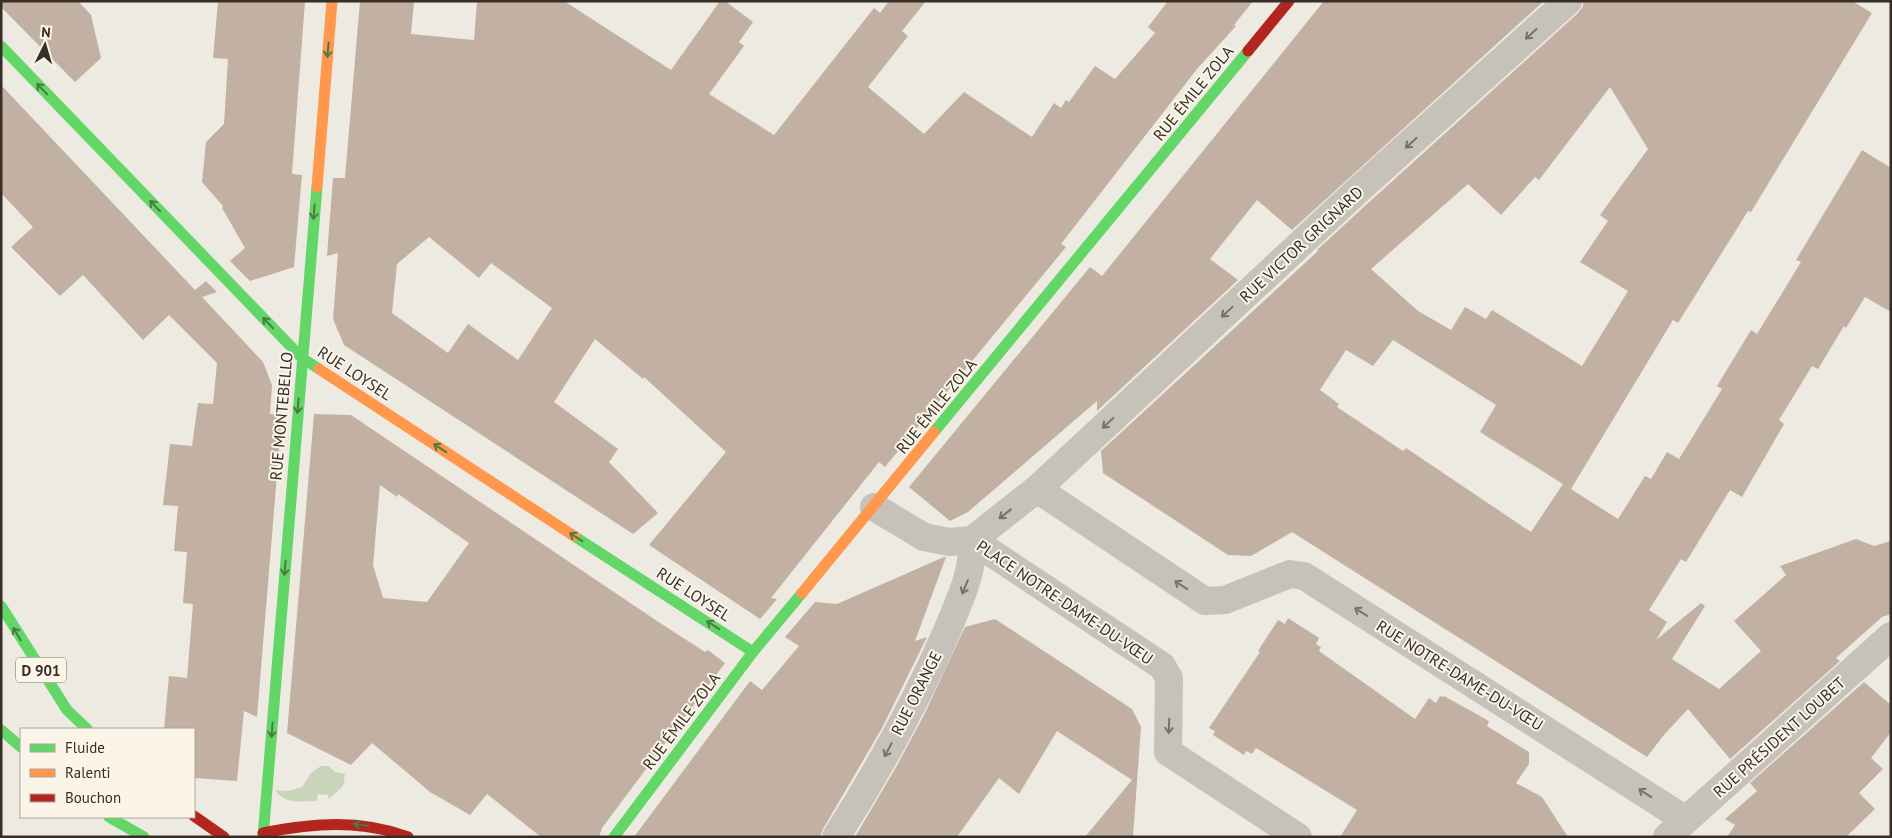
<svg xmlns="http://www.w3.org/2000/svg" width="1892" height="838" viewBox="0 0 1892 838" font-family="'PT Sans',sans-serif">
<rect width="100%" height="100%" fill="#edeae1"/>
<path fill="#cad4ba" d="M 321,766 L 329,766 L 335,772 L 345,774 L 343,786 L 329,799 L 328,795 L 318,794 L 317,801 C 300,801 286,805 275,790 L 288,791 L 302,787 L 311,773 Z"/>
<path fill="#c2b1a2" fill-rule="evenodd" d="M 1,1 L 78,1 L 91,15 L 101,58 L 75,82 L 1,7 Z
M 218,1 L 305,1 L 292,174 L 302,175 L 294,267 L 250,281 L 230,261 L 245,248 L 222,208 L 223,206 L 202,182 L 206,142 L 224,124 L 228,59 L 213,58 Z
M 360,1 L 414,1 L 411,34 L 474,40 L 477,1 L 564,1 L 671,70 L 720,1 L 725,1 L 753,22 L 739,42 L 744,46 L 709,94 L 774,135 L 874,8 L 880,13 L 889,1 L 926,1 L 902,31 L 908,36 L 868,87 L 924,134 L 964,92 L 1032,137 L 1054,103 L 1061,108 L 1066,100 L 1069,102 L 1095,66 L 1115,79 L 1155,33 L 1148,27 L 1168,1 L 1253,1 L 1234,25 L 1236,26 L 1197,69 L 1061,244 L 1066,247 L 885,467 L 879,462 L 771,598 L 777,599 L 760,619 L 649,545 L 726,452 L 644,377 L 643,379 L 595,339 L 554,402 L 618,449 L 609,462 L 658,513 L 633,534 L 344,345 L 333,319 L 338,253 L 327,256 L 333,178 L 345,178 ZM 429,237 L 479,278 L 491,263 L 552,308 L 518,360 L 468,324 L 448,353 L 392,313 L 397,264 Z
M 1324,1 L 1544,1 L 1292,230 L 1257,200 L 1210,259 L 1238,280 L 1097,411 L 1097,401 L 968,512 L 950,521 L 909,487 L 1090,267 L 1102,276 Z
M 1583,1 L 1852,1 L 1872,13 L 1751,212 L 1748,211 L 1678,323 L 1673,320 L 1571,489 L 1480,432 L 1496,405 L 1393,340 L 1373,366 L 1346,350 L 1320,390 L 1339,404 L 1337,407 L 1403,451 L 1406,448 L 1531,532 L 1563,484 L 1618,519 L 1645,476 L 1651,479 L 1667,452 L 1679,459 L 1722,389 L 1717,386 L 1751,330 L 1757,334 L 1801,262 L 1796,260 L 1862,150 L 1891,168 L 1891,312 L 1865,297 L 1846,328 L 1844,326 L 1818,369 L 1812,366 L 1779,420 L 1784,424 L 1742,497 L 1730,490 L 1686,562 L 1681,559 L 1649,610 L 1667,622 L 1656,640 L 1701,603 L 1705,606 L 1672,659 L 1719,689 L 1761,651 L 1734,621 L 1786,575 L 1780,566 L 1856,539 L 1874,546 L 1891,541 L 1891,614 L 1882,617 L 1836,658 L 1840,661 L 1730,759 L 1688,709 L 1663,736 L 1647,757 L 1292,532 L 1251,556 L 1228,555 L 1103,473 L 1101,451 L 1318,251 L 1317,250 L 1367,204 L 1578,13 L 1583,6 ZM 1610,87 L 1648,149 L 1600,215 L 1608,221 L 1580,262 L 1628,291 L 1582,366 L 1492,310 L 1486,319 L 1465,307 L 1451,330 L 1418,311 L 1371,269 L 1468,184 L 1501,215 L 1535,177 L 1539,180 Z
M 1,85 L 195,290 L 206,281 L 217,292 L 202,297 L 263,362 L 272,385 L 270,414 L 282,414 L 257,717 L 244,711 L 237,781 L 194,778 L 194,729 L 164,729 L 169,676 L 187,678 L 193,604 L 183,603 L 187,552 L 174,551 L 178,506 L 163,505 L 170,444 L 192,446 L 198,403 L 213,404 L 217,363 L 169,315 L 143,340 L 83,275 L 60,296 L 11,247 L 33,227 L 1,193 Z
M 314,414 L 351,415 L 660,623 L 705,652 L 708,650 L 725,663 L 602,828 L 599,837 L 541,837 L 487,794 L 470,815 L 430,792 L 372,743 L 351,765 L 287,733 ZM 380,485 L 397,497 L 398,494 L 469,543 L 427,602 L 383,598 L 373,565 Z
M 944,557 L 946,557 L 915,641 L 927,637 L 882,728 L 823,829 L 820,837 L 634,837 L 750,681 L 762,690 L 799,646 L 785,637 L 815,602 L 837,604 Z
M 1288,618 L 1319,638 L 1316,644 L 1321,647 L 1319,651 L 1415,719 L 1429,698 L 1436,703 L 1440,696 L 1443,697 L 1444,696 L 1489,721 L 1487,726 L 1529,752 L 1529,764 L 1516,783 L 1542,797 L 1568,837 L 1340,837 L 1357,810 L 1256,748 L 1252,754 L 1246,751 L 1244,755 L 1213,735 L 1215,731 L 1209,728 L 1260,652 L 1258,651 L 1278,620 L 1285,624 Z
M 995,619 L 1132,709 L 1141,727 L 1133,837 L 1085,837 L 1132,780 L 1057,731 L 1019,794 L 999,778 L 957,837 L 855,837 L 895,769 L 923,717 L 965,627 Z
M 1864,682 L 1891,705 L 1891,732 L 1871,758 L 1883,769 L 1859,793 L 1875,809 L 1846,837 L 1727,837 L 1735,825 L 1725,819 L 1757,791 L 1750,783 Z"/>
<g fill="none" stroke-linecap="round" stroke-linejoin="round">
<path stroke="#c6c1b9" stroke-width="28" d="M 1037,489 L 1205,601 L 1225,600 L 1290,574 L 1304,576 L 1686,820
M 874,507 L 924,537 L 949,542 L 972,540 L 1162,666 L 1169,678 L 1168,752 L 1298,837
M 972,540 L 1037,489 L 1356,192 L 1568,1
M 836,837 C 878,771 916,702 947,631 C 960,598 973,576 972,540
M 1667,837 L 1891,636"/>
<path stroke="#63d668" stroke-width="11" d="M 1,46 L 302,358 L 319,369
M 934,432 L 1248,51
M 574,536 L 753,652
M 1,606 L 67,710 L 87,729
M 1,730 L 21,747
M 109,817 L 144,837
M 263,837 L 317,187
M 614,837 L 753,652 L 802,593"/>
<path stroke="#ff974d" stroke-width="11" d="M 317,187 L 332,1
M 319,369 L 574,536
M 802,593 L 934,432"/>
<path stroke="#b3261e" stroke-width="11" d="M 1248,51 L 1289,1
M 194,816 L 224,837
M 263,833 C 313,823 360,819 408,837"/>
</g>
<defs><path id="oneway-shaft" d="M-6 0H5M1.5-3L5.5 0L1.5 3" fill="none" stroke-width="1.6" stroke-linecap="round" stroke-linejoin="round" transform="scale(1.25)"/></defs>
<g stroke="#777169">
<use href="#oneway-shaft" transform="translate(1531 34) rotate(138)"/>
<use href="#oneway-shaft" transform="translate(1411 143) rotate(138)"/>
<use href="#oneway-shaft" transform="translate(1227 312) rotate(137)"/>
<use href="#oneway-shaft" transform="translate(1108 423) rotate(137)"/>
<use href="#oneway-shaft" transform="translate(1005 514) rotate(142)"/>
<use href="#oneway-shaft" transform="translate(1181 585) rotate(-147)"/>
<use href="#oneway-shaft" transform="translate(965 587) rotate(113)"/>
<use href="#oneway-shaft" transform="translate(1361 612) rotate(-148)"/>
<use href="#oneway-shaft" transform="translate(1169 726) rotate(92)"/>
<use href="#oneway-shaft" transform="translate(888 750) rotate(118)"/>
<use href="#oneway-shaft" transform="translate(1645 793) rotate(-147)"/>
</g>
<g stroke="#4b7a44">
<use href="#oneway-shaft" transform="translate(328 50) rotate(95)"/>
<use href="#oneway-shaft" transform="translate(42 89) rotate(-134)"/>
<use href="#oneway-shaft" transform="translate(155 206) rotate(-134)"/>
<use href="#oneway-shaft" transform="translate(314 212) rotate(95)"/>
<use href="#oneway-shaft" transform="translate(268 323) rotate(-134)"/>
<use href="#oneway-shaft" transform="translate(298 406) rotate(95)"/>
<use href="#oneway-shaft" transform="translate(440 448) rotate(-147)"/>
<use href="#oneway-shaft" transform="translate(576 537) rotate(-147)"/>
<use href="#oneway-shaft" transform="translate(285 568) rotate(95)"/>
<use href="#oneway-shaft" transform="translate(713 625) rotate(-147)"/>
<use href="#oneway-shaft" transform="translate(17 634) rotate(-121)"/>
<use href="#oneway-shaft" transform="translate(272 730) rotate(95)"/>
<use href="#oneway-shaft" transform="translate(361 825) rotate(-172)"/>
</g>
<g text-anchor="middle" dominant-baseline="central" stroke-width="4" stroke-linejoin="round" paint-order="stroke">
<rect fill="#faf5e8" stroke="#726a61" stroke-width="1" x="16" y="657.5" width="50" height="25" rx="4"/>
<g font-size="15" font-weight="bold" fill="#372f27">
<text x="41" y="670">D 901</text>
</g>
<g font-size="16" fill="#372f27" stroke="#faf5e8">
<text transform="translate(1193 93) rotate(-51)">RUE ÉMILE ZOLA</text>
<text transform="translate(1301 244) rotate(-43)">RUE VICTOR GRIGNARD</text>
<text transform="translate(355 373) rotate(33)">RUE LOYSEL</text>
<text transform="translate(936 406) rotate(-51)">RUE ÉMILE ZOLA</text>
<text transform="translate(281 416) rotate(-85)">RUE MONTEBELLO</text>
<text transform="translate(694 594) rotate(33)">RUE LOYSEL</text>
<text transform="translate(1065 602) rotate(34)">PLACE NOTRE-DAME-DU-VŒU</text>
<text transform="translate(1460 675) rotate(32)">RUE NOTRE-DAME-DU-VŒU</text>
<text transform="translate(916 693) rotate(-63)">RUE ORANGE</text>
<text transform="translate(681 721) rotate(-53)">RUE ÉMILE ZOLA</text>
<text transform="translate(1779 737) rotate(-42)">RUE PRÉSIDENT LOUBET</text>
</g>
</g>
<rect width="1892" height="838" fill="none" stroke="#372f27" stroke-width="5"/>
<rect x="20" y="728" width="175" height="90" fill="#faf5e8" stroke="#aca69b"/>
<rect x="30" y="744" width="25" height="8" fill="#63d668" stroke="#aca69b"/>
<text x="65" y="753" font-size="15" fill="#372f27">Fluide</text>
<rect x="30" y="769" width="25" height="8" fill="#ff974d" stroke="#aca69b"/>
<text x="65" y="778" font-size="15" fill="#372f27">Ralenti</text>
<rect x="30" y="794" width="25" height="8" fill="#b3261e" stroke="#aca69b"/>
<text x="65" y="803" font-size="15" fill="#372f27">Bouchon</text>
<g transform="translate(45 45) rotate(5)" stroke="#faf5e8" stroke-width="4" paint-order="stroke">
<path d="M0-4L9 19L0 12L-9 19Z" fill="#372f27"/>
<text y="-8" font-size="14" font-weight="bold" text-anchor="middle" fill="#372f27">N</text>
</g>
</svg>
